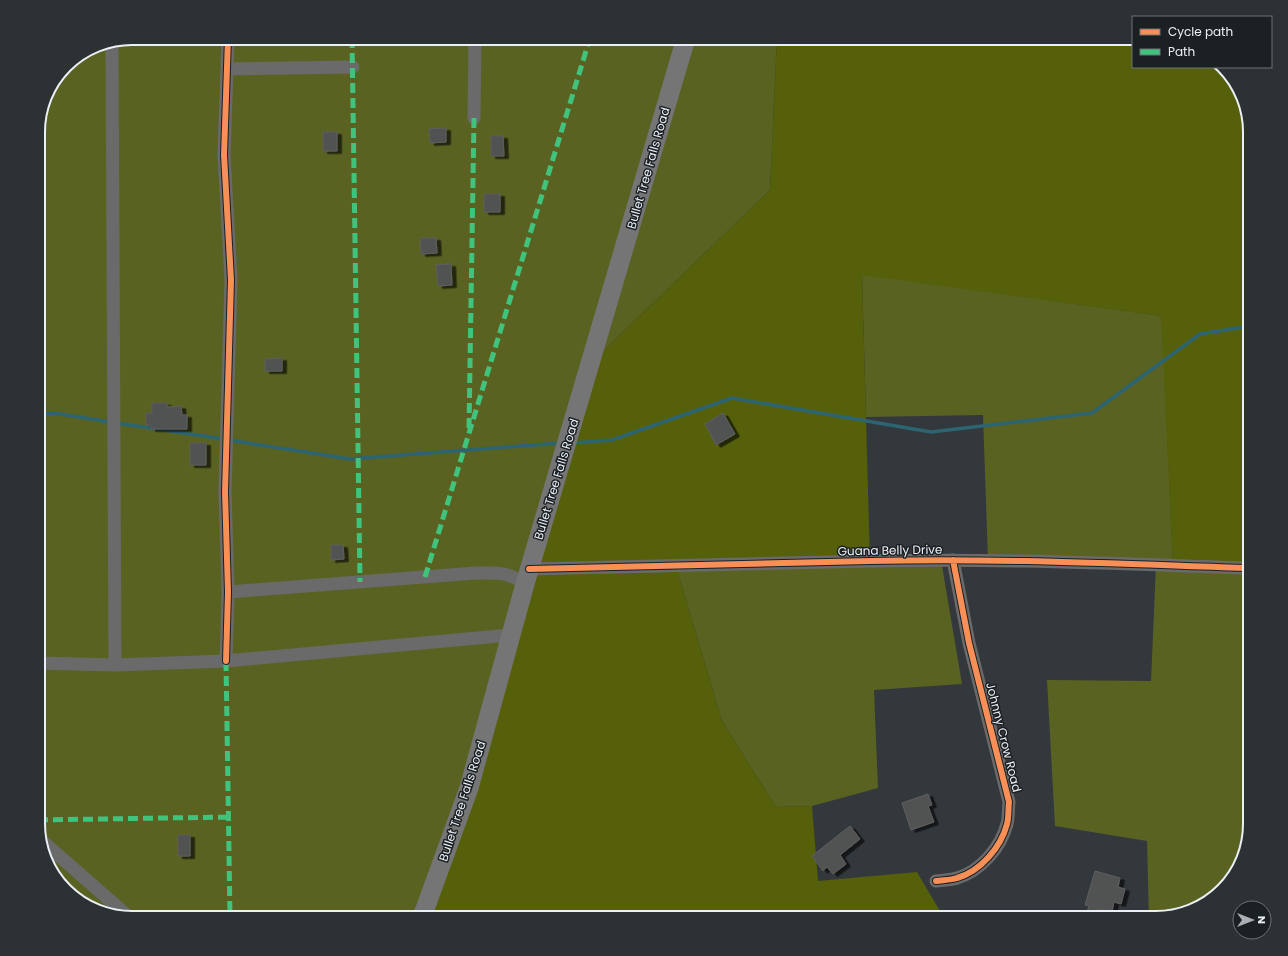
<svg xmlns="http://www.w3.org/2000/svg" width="1288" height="956" viewBox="0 0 1288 956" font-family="Poppins,sans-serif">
<defs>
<filter id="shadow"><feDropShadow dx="4.5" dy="2.5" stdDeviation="0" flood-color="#0009"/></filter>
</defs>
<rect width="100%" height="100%" fill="#33383d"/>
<path fill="#5a6222" d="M 132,38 L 777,38 L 770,190 L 591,363 L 421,918 L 131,918 L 74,899 L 48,866 L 38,830 L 38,125 L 48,90 L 70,61 L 96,45 Z
M 862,274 L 1162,316 L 1173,565 L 1250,568 L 1250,825 L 1231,882 L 1198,908 L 1156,918 L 1149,918 L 1147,841 L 1055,826 L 1047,680 L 1151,681 L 1156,565 L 988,561 L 983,415 L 866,417 Z
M 941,560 L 962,684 L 874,690 L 878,788 L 812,806 L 776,807 L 722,721 L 676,566 Z"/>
<path fill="#565f09" d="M 777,38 L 1133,38 L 1133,67 L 1221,67 L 1240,90 L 1250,131 L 1250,568 L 1173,566 L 1161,316 L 862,275 L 870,561 L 676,566 L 722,721 L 776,807 L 812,806 L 818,881 L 917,872 L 944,918 L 421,918 L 591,363 L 770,190 Z"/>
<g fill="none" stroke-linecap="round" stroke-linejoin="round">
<path stroke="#2d6471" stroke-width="3.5" d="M 38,414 L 54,413 L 110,422
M 117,423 L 223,439
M 229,440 L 350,459 L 561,443
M 573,443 L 612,440 L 732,398 L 931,432 L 1092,413 L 1200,334 L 1250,326"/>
</g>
<path fill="#515253" stroke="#5e5f60" filter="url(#shadow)" d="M 446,128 L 446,142 L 430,143 L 429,129 Z
M 323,132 L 337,132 L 337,151 L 323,151 Z
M 491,136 L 503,136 L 504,156 L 491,156 Z
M 484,194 L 500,194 L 500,212 L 484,212 Z
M 420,238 L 436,238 L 437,253 L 421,254 Z
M 451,264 L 452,285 L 438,286 L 436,265 Z
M 282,358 L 282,371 L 265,371 L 265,359 Z
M 152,403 L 167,403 L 167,407 L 181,406 L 182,415 L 187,415 L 187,429 L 151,429 L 151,425 L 146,425 L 146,413 L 152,413 Z
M 723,413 L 735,434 L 716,445 L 705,424 Z
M 190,443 L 206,443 L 206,465 L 190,465 Z
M 331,545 L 343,545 L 344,559 L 331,560 Z
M 928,794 L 932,805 L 928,806 L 934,822 L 911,830 L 902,803 Z
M 850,826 L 860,839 L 840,855 L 846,864 L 833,874 L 827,867 L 823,871 L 812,856 Z
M 178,835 L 190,835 L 190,856 L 178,856 Z
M 1095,871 L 1120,878 L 1118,887 L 1125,889 L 1121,904 L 1114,902 L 1112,912 L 1099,909 L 1096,918 L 1085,918 L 1089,906 L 1085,905 Z"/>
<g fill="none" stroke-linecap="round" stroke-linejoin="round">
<path stroke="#6b6a6b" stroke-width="13" d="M 112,42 L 115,665
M 227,69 L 353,67
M 474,118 L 475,38
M 529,569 C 643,567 756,563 870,561 C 996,558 1123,564 1250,568
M 228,592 L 476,573 C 497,573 507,571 525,584
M 226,661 L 228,592 L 225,492 L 231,280 L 224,155 L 228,38
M 38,663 L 115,665 L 226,661 L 511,635
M 41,840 L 130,918
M 936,881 C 943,880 951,880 957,878 C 981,871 1001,847 1007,824 C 1009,817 1008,809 1009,802 L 969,643 L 953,560"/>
<path stroke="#767576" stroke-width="19" d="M 421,918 L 425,909 L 469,788 L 525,584 L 686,38"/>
<path stroke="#40c37c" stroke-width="5" stroke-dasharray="10 5" stroke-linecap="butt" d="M 352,38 L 360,582
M 469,428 L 474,118
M 425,577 L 590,38
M 226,661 L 230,918
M 38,820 L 228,817"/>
<defs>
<path id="cycleway" d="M 529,569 C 643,567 756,563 870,561 C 996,558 1123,564 1250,568
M 226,661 L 228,592 L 225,492 L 231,280 L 224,155 L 228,38
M 936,881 C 943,880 951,880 957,878 C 981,871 1001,847 1007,824 C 1009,817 1008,809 1009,802 L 969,643 L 953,560"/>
</defs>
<use href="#cycleway" stroke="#1b2023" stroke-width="8"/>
<use href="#cycleway" stroke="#f78f57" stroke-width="6"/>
</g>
<g text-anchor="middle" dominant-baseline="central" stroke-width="3" stroke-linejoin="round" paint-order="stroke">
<g font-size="12" fill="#eaf0f6" stroke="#1b2023">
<text transform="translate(648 168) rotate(-74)">Bullet Tree Falls Road</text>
<text transform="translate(556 479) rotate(-73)">Bullet Tree Falls Road</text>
<text transform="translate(890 550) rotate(-1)">Guana Belly Drive</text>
<text transform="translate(1004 737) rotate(76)">Johnny Crow Road</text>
<text transform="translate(462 801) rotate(-72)">Bullet Tree Falls Road</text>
</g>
</g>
<path d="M0 0H1288V956H0ZM132 45H1156A87 87 0 0 1 1243 132V824A87 87 0 0 1 1156 911H132A87 87 0 0 1 45 824V132A87 87 0 0 1 132 45Z" fill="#2c3134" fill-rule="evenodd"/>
<path fill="none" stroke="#eaf0f6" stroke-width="2" d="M132 45H1156A87 87 0 0 1 1243 132V824A87 87 0 0 1 1156 911H132A87 87 0 0 1 45 824V132A87 87 0 0 1 132 45Z"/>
<rect x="1132" y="16" width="140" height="52" fill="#1b2023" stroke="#6e7377"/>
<rect x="1140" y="29" width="20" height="6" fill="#f78f57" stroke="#6e7377"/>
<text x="1168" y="36" font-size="12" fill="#eaf0f6">Cycle path</text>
<rect x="1140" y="49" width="20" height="6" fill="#40c37c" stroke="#6e7377"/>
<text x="1168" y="56" font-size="12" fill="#eaf0f6">Path</text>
<g transform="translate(1252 920) rotate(90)"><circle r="19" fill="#1b2023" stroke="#6e7377"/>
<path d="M0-3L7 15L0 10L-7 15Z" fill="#aab0b5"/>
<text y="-6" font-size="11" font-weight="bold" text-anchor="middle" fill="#eaf0f6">N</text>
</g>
</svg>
